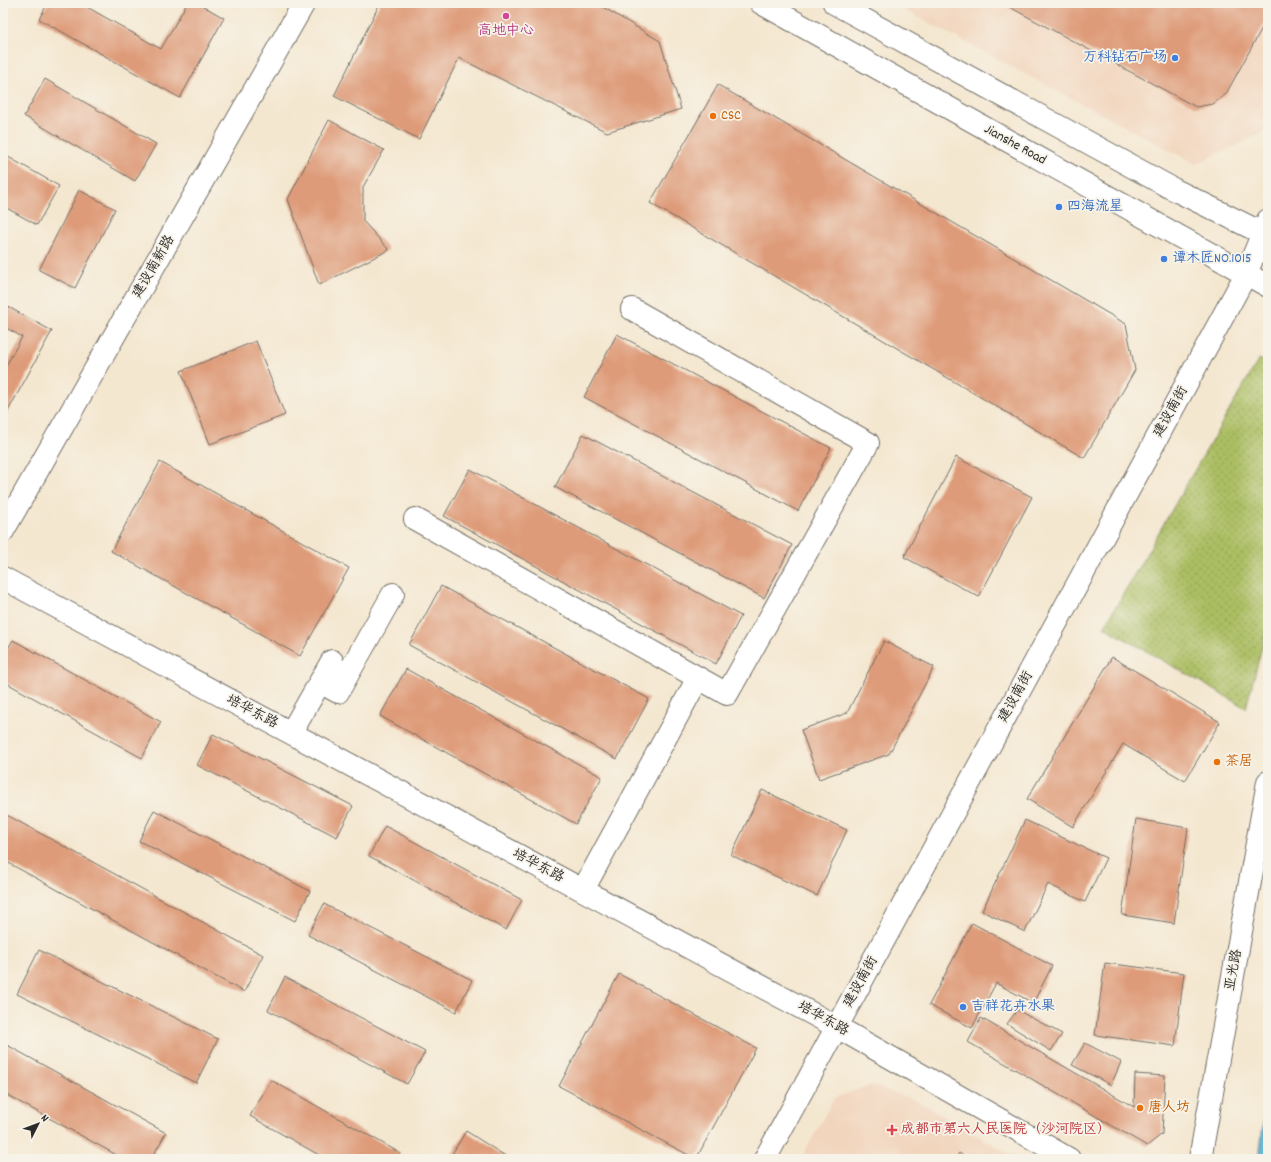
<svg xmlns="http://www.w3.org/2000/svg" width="1271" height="1162" viewBox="0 0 1271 1162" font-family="Dekko,'LXGW WenKai TC',sans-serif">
<defs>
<pattern id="park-dots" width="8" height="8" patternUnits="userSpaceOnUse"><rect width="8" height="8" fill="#abbe62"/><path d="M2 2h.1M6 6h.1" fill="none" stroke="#8b9b51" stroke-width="1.8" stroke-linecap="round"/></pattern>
</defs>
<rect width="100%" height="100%" fill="#f7f3e8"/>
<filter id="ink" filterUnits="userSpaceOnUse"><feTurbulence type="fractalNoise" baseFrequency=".025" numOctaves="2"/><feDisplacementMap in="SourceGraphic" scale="8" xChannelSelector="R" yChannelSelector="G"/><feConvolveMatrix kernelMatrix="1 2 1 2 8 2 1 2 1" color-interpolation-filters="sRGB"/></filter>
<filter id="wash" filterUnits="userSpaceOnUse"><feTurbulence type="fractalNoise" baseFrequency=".012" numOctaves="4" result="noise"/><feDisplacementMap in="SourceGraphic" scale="16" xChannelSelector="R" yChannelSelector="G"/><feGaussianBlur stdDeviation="0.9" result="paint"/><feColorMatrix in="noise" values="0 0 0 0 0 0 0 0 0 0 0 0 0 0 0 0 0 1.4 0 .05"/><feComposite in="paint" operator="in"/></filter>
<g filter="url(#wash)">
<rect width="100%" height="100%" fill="#f4e7d0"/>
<path fill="#f2d5bd" d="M 891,3 L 1268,3 L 1268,123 L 1264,132 L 1196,164 Z
M 871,1085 L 917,1101 L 1018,1159 L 801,1159 L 834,1098 Z"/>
<path fill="url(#park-dots)" stroke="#6b7446" d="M 1259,359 L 1268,363 L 1268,624 L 1246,708 L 1104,627 Z"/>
<path fill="#53add1" stroke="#3f6c7e" d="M 1268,1081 L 1268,1159 L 1259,1159 Z"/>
<g id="blocks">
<path fill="#de9b79" d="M 48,3 L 80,3 L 161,49 L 187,3 L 198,3 L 224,18 L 180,98 L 39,19 Z
M 380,3 L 596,3 L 660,41 L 681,109 L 607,132 L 459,58 L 419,139 L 334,96 Z
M 1002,3 L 1268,3 L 1268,17 L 1226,94 L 1213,104 L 1196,107 Z
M 45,79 L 156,144 L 135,181 L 24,116 Z
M 718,85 L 1126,324 L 1135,370 L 1084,458 L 650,203 Z
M 329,120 L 384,150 L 363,187 L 363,221 L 389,250 L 319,285 L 288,199 Z
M 3,154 L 59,186 L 37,225 L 3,206 Z
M 79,190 L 115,209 L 75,288 L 39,270 Z
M 3,304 L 52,331 L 3,420 L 3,371 L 22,337 L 3,326 Z
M 617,334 L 831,448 L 798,511 L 584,397 Z
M 256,341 L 285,415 L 210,444 L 181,371 Z
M 583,434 L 792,545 L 764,598 L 555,487 Z
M 956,457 L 1032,497 L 979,597 L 904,557 Z
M 160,462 L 349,568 L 300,656 L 111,551 Z
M 470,469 L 741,616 L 716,664 L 444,516 Z
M 441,586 L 649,699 L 617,759 L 409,645 Z
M 13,640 L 161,722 L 142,758 L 3,681 L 3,657 Z
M 884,641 L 934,667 L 889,754 L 819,779 L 801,730 L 847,713 Z
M 1112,657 L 1220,722 L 1185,781 L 1123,744 L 1073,827 L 1027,799 Z
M 406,669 L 602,777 L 576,824 L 380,716 Z
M 213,734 L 353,806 L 337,837 L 197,765 Z
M 762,790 L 847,830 L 817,896 L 731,855 Z
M 154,810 L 310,891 L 295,921 L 139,841 Z
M 3,813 L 263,955 L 244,992 L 3,860 Z
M 1136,819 L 1188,828 L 1174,923 L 1122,915 Z
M 1025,820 L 1106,858 L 1085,902 L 1048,884 L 1025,932 L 982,911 Z
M 385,826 L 522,900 L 506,930 L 369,856 Z
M 324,904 L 472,980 L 456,1012 L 308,935 Z
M 972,923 L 1052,966 L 1033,1003 L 996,983 L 972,1028 L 929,1005 Z
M 39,950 L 218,1039 L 196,1083 L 17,994 Z
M 1105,963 L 1184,973 L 1175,1046 L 1095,1035 Z
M 619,974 L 756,1048 L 696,1159 L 559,1086 Z
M 285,977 L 425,1052 L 407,1084 L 268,1010 Z
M 1017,1010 L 1062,1034 L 1051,1051 L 1007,1024 Z
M 981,1018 L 1134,1107 L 1135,1074 L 1165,1076 L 1162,1134 L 1147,1146 L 968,1042 Z
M 1085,1043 L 1121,1062 L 1111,1085 L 1072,1065 Z
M 7,1045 L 166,1133 L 151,1159 L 124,1159 L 3,1093 L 3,1052 Z
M 271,1080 L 400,1153 L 396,1159 L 326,1159 L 250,1116 Z
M 466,1131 L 510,1159 L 449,1159 Z
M 959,1153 L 968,1159 L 955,1159 Z"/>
</g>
</g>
<g filter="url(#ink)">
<use href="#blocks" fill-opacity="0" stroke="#716d65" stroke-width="1"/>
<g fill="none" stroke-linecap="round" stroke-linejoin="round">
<defs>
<path id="minor" d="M 761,3 L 1268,286
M 834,3 L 1173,189 L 1268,236
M 415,519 L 727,694 L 868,443 L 632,309
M 3,531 L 304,3
M 3,578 L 837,1027 L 1069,1159
M 320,682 L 338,692 L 393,594
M 291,733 L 332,661
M 583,890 L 698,678
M 765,1159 L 1246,274 L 1268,220
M 1200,1159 L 1268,782"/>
</defs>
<use href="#minor" stroke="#716d65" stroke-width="24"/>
<use href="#minor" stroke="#fff" stroke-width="22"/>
</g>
</g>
<circle fill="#d1479c" stroke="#f7f3e8" stroke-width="1.5" cx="506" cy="16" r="4"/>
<g fill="#3f7fe0" stroke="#f7f3e8" stroke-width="1.5">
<circle cx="1175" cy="58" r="4"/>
<circle cx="1059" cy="207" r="4"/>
<circle cx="1164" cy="259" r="4"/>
<circle cx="963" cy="1007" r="4"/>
</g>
<g fill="#e8710a" stroke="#f7f3e8" stroke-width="1.5">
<circle cx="713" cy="116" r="4"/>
<circle cx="1217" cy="762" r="4"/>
<circle cx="1140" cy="1108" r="4"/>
</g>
<path fill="#e0444e" stroke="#f7f3e8" stroke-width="1.5" d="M890 1124h4v4h4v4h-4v4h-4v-4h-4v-4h4z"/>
<g text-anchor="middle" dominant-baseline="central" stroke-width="3.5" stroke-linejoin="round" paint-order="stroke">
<g font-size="14" fill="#b23c85" stroke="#f7f3e8">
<text x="506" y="31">高地中心</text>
</g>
<g font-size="14" fill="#366cbe" stroke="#f7f3e8" text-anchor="start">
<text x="1167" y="58" text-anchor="end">万科钻石广场</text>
<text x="1067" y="207">四海流星</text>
<text x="1172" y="259">谭木匠NO.1015</text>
<text x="971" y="1007">吉祥花卉水果</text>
</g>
<g font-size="14" fill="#c56008" stroke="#f7f3e8" text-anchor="start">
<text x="721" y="116">CSC</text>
<text x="1225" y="762">茶居</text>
<text x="1148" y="1108">唐人坊</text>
</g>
<g font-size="14" fill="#2b2b2b" stroke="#f7f3e8">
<text transform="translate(1015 145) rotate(29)">Jianshe Road</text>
<text transform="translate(154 267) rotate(-60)">建设南新路</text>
<text transform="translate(1171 412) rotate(-61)">建设南街</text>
<text transform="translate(1016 697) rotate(-61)">建设南街</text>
<text transform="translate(252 712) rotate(28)">培华东路</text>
<text transform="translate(538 866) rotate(28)">培华东路</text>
<text transform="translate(1234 970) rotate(-80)">亚光路</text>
<text transform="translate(861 982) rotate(-61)">建设南街</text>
<text transform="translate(823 1019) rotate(29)">培华东路</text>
</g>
<g font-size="14" fill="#be3a42" stroke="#f7f3e8" text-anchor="start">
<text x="901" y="1130">成都市第六人民医院（沙河院区）</text>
</g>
</g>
<rect width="1271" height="1162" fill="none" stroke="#f7f3e8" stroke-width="16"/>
<g transform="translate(38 1124) rotate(48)" stroke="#f7f3e8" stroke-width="3" paint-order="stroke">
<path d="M0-3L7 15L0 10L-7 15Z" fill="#2b2b2b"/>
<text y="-6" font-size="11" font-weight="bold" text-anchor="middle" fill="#2b2b2b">N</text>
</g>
</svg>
